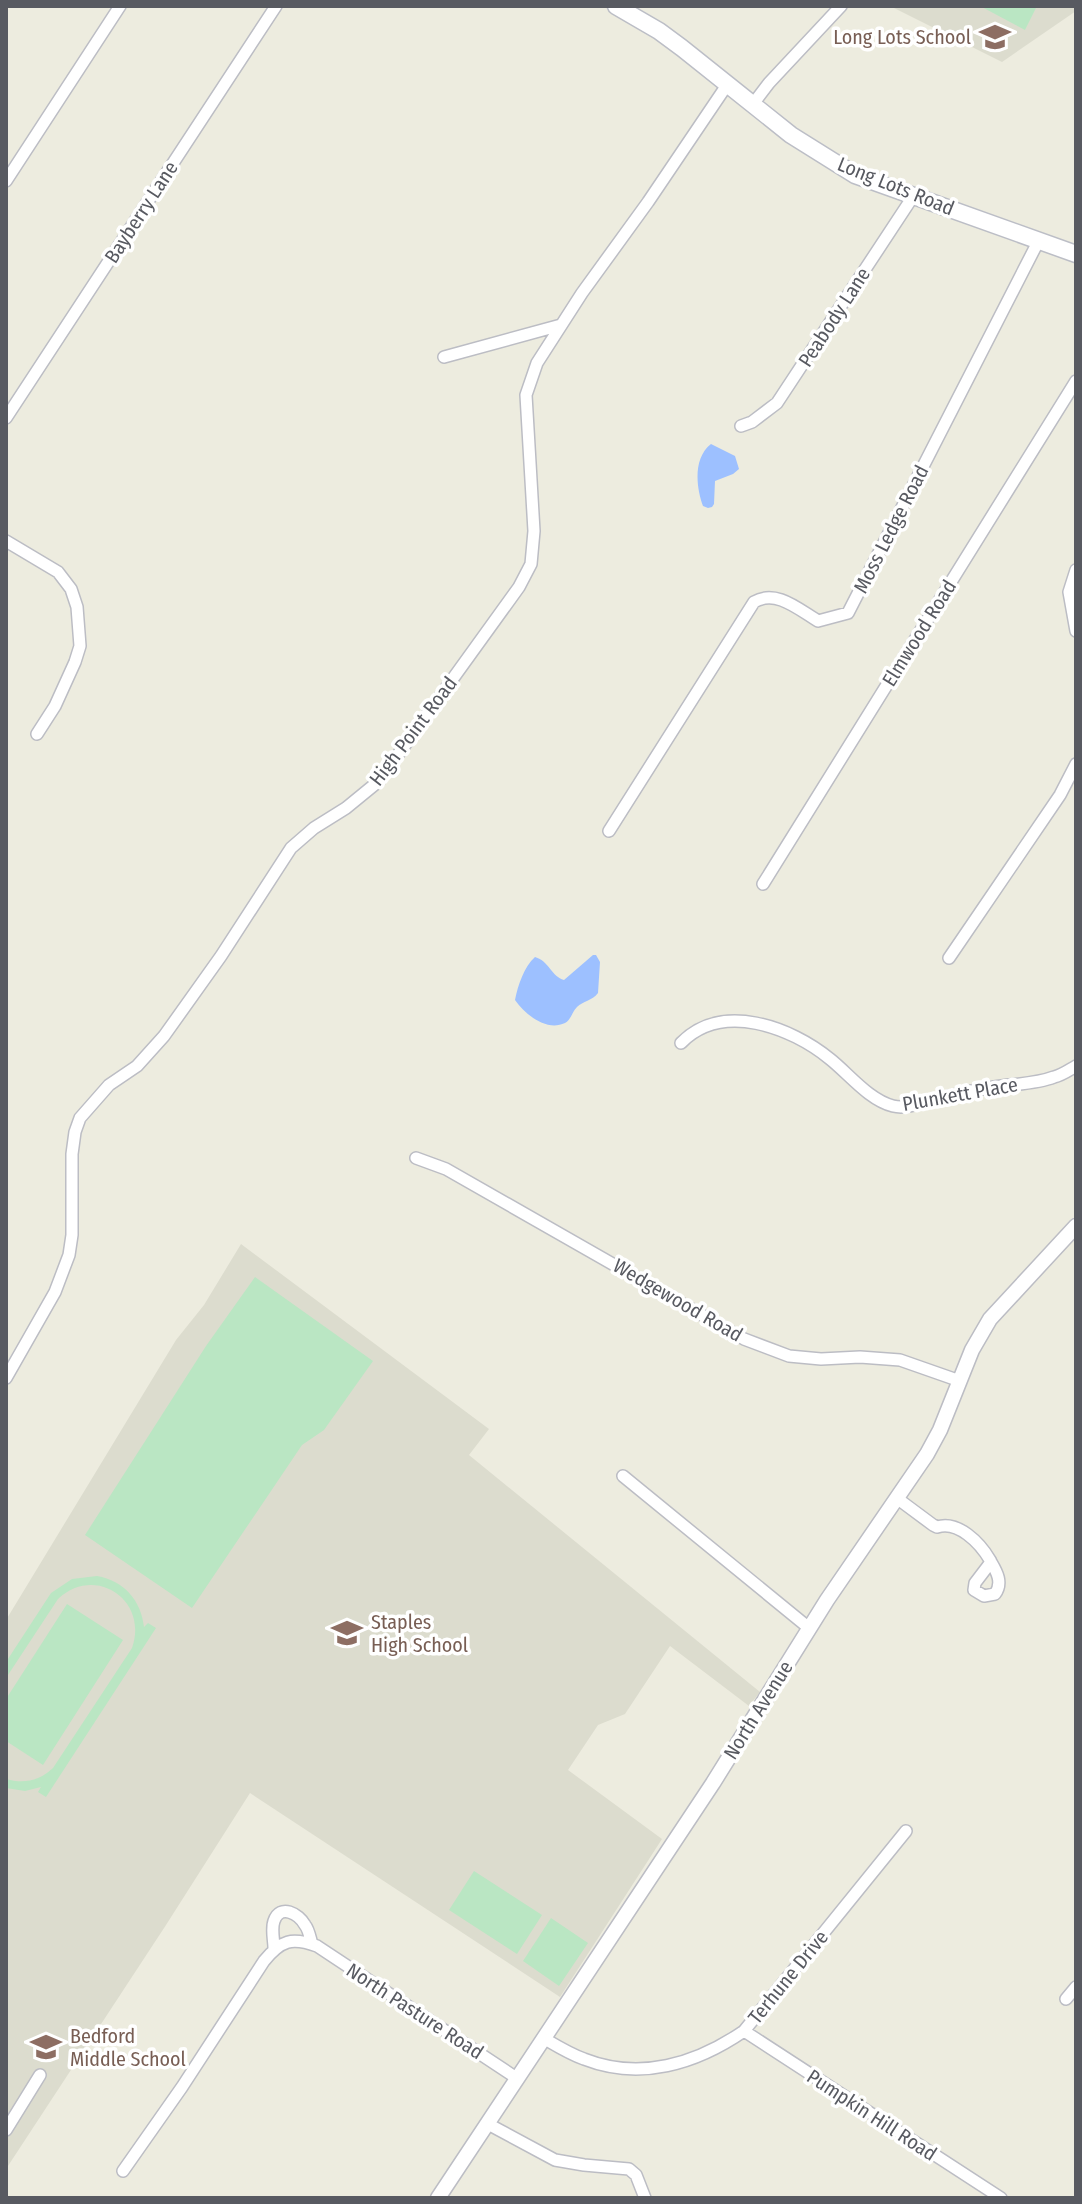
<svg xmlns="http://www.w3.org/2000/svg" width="1082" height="2204" viewBox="0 0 1082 2204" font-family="'Fira Sans Condensed',sans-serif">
<rect width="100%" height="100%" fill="#edecdf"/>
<path fill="#dcdcce" d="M 890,6 L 1076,6 L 1076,11 L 1002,62 Z
M 241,1244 L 489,1429 L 469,1455 L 760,1692 L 749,1706 L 670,1646 L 625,1714 L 598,1725 L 568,1770 L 662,1839 L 560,1997 L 250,1793 L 166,1925 L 6,2169 L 6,1620 L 176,1340 L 204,1305 Z"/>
<path fill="#bae6c3" d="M 980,6 L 1037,6 L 1025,30 Z
M 255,1277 L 373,1361 L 324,1430 L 302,1445 L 192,1608 L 85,1535 L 206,1346 Z
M 97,1576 C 124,1581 141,1600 144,1627 L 148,1623 L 156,1628 L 46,1797 L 38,1792 L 41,1787 L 25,1791 L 6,1788 L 6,1779 C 24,1784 39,1781 53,1768 L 132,1648 C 149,1600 95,1564 58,1599 L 6,1678 L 6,1662 L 51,1593 L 72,1579 Z
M 67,1604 L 123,1640 L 43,1765 L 6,1741 L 6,1699 Z
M 474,1871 L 542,1915 L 517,1954 L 449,1910 Z
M 551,1918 L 588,1943 L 559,1986 L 523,1961 Z"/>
<path fill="#9dc0ff" d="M 711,444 L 735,456 L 739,469 L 733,474 L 715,481 L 714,504 L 712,507 L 708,508 L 703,506 C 696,487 693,458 711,444 Z
M 593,955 L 596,955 L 600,962 L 598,993 C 592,1001 583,1001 577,1007 C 572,1012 571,1020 565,1023 C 546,1032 525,1014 515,1000 C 518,985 524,967 535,957 C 549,961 552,977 564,980 Z"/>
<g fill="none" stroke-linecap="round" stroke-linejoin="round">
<defs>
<path id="minor" d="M 753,104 L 769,83 L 841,6
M 6,181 L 120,6
M 444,357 L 561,325
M 6,418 L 276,6
M 741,426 L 752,422 L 777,403 L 914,195
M 6,541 L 58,572 L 71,589 L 77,607 L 80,646 L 75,662 L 55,706 L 37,734
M 1076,570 L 1069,592 L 1076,631
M 609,831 L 754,602 C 776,589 798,609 818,621 L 848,613 L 1039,240
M 763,884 L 1076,381
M 949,958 L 1060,795 L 1076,764
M 681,1043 C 722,1001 791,1027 830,1059 C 849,1074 869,1100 893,1106 C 905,1109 917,1104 929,1101 C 951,1096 972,1090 994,1087 C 1014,1084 1036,1084 1054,1077 C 1062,1075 1069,1070 1076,1066
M 416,1158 L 446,1169 L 744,1339 L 789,1356 L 821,1359 L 860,1357 L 900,1360 L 960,1381
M 6,1378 L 55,1292 L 69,1255 L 72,1235 L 72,1154 L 75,1132 L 80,1118 L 109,1085 L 137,1066 L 164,1036 L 221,956 L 291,848 L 314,828 L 346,808 L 379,781 L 519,587 L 531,564 L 534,531 L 526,395 L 537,363 L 582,293 L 648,202 L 727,85
M 623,1476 L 809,1628
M 898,1499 L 933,1525 L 937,1527 C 958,1520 980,1543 990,1560 L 991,1562 C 997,1572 1003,1583 995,1594 L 984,1596 L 974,1590 L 975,1583 L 991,1562
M 274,1948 C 274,1940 271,1929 274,1921 C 280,1903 299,1914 305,1925 C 309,1930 310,1938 312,1944
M 1066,1999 L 1076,1987
M 744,2031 L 1001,2198
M 545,2039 C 557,2046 570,2054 584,2059 C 640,2081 696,2064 744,2031 L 906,1831
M 488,2124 L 555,2160 L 584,2165 L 629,2169 L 636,2175 L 645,2198
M 6,2130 L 40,2075
M 123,2171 L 182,2087 L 264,1961 C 281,1940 292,1937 317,1946 L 518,2079"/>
<path id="tertiary" d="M 438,2198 L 713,1783 L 827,1600 L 927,1454 L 940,1430 L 972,1350 L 990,1319 L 1076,1226"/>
<path id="secondary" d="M 616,6 L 659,31 L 682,48 L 791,135 L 855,175 L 1076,254"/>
</defs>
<use href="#minor" stroke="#bcbdc4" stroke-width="14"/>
<use href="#tertiary" stroke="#bcbdc4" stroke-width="17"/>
<use href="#secondary" stroke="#bcbec6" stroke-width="19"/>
<use href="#minor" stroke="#fff" stroke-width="11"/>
<use href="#tertiary" stroke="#fff" stroke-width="14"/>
<use href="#secondary" stroke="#fff" stroke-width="16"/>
</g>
<defs>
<symbol id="school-bare" viewBox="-9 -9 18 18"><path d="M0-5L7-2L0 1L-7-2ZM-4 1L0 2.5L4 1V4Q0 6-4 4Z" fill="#8d6e63" stroke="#fff" stroke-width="2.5" paint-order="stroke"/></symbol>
</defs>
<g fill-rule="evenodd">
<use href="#school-bare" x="973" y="15" width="44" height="44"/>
<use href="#school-bare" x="325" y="1611" width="44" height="44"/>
<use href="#school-bare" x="24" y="2025" width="44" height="44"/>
</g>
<g text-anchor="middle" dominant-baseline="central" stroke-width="7" stroke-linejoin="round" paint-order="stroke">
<g font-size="20" fill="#785e54" stroke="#fff" text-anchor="start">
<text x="971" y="37" text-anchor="end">Long Lots School</text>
<text x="371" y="1622">Staples<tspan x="371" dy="23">High School</tspan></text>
<text x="70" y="2036">Bedford<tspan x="70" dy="23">Middle School</tspan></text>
</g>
<g font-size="20" fill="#585a61" stroke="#fff">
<text transform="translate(896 186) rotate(22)">Long Lots Road</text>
<text transform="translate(141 212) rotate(-57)">Bayberry Lane</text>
<text transform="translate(834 317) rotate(-57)">Peabody Lane</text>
<text transform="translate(891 529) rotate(-63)">Moss Ledge Road</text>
<text transform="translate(919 633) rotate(-58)">Elmwood Road</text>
<text transform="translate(413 731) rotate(-53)">High Point Road</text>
<text transform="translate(960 1094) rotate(-10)">Plunkett Place</text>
<text transform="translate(678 1300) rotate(30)">Wedgewood Road</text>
<text transform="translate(758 1710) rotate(-58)">North Avenue</text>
<text transform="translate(788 1977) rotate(-51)">Terhune Drive</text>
<text transform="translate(415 2011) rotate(33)">North Pasture Road</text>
<text transform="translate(872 2115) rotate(33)">Pumpkin Hill Road</text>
</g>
</g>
<rect width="1082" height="2204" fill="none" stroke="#585a61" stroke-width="16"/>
</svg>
